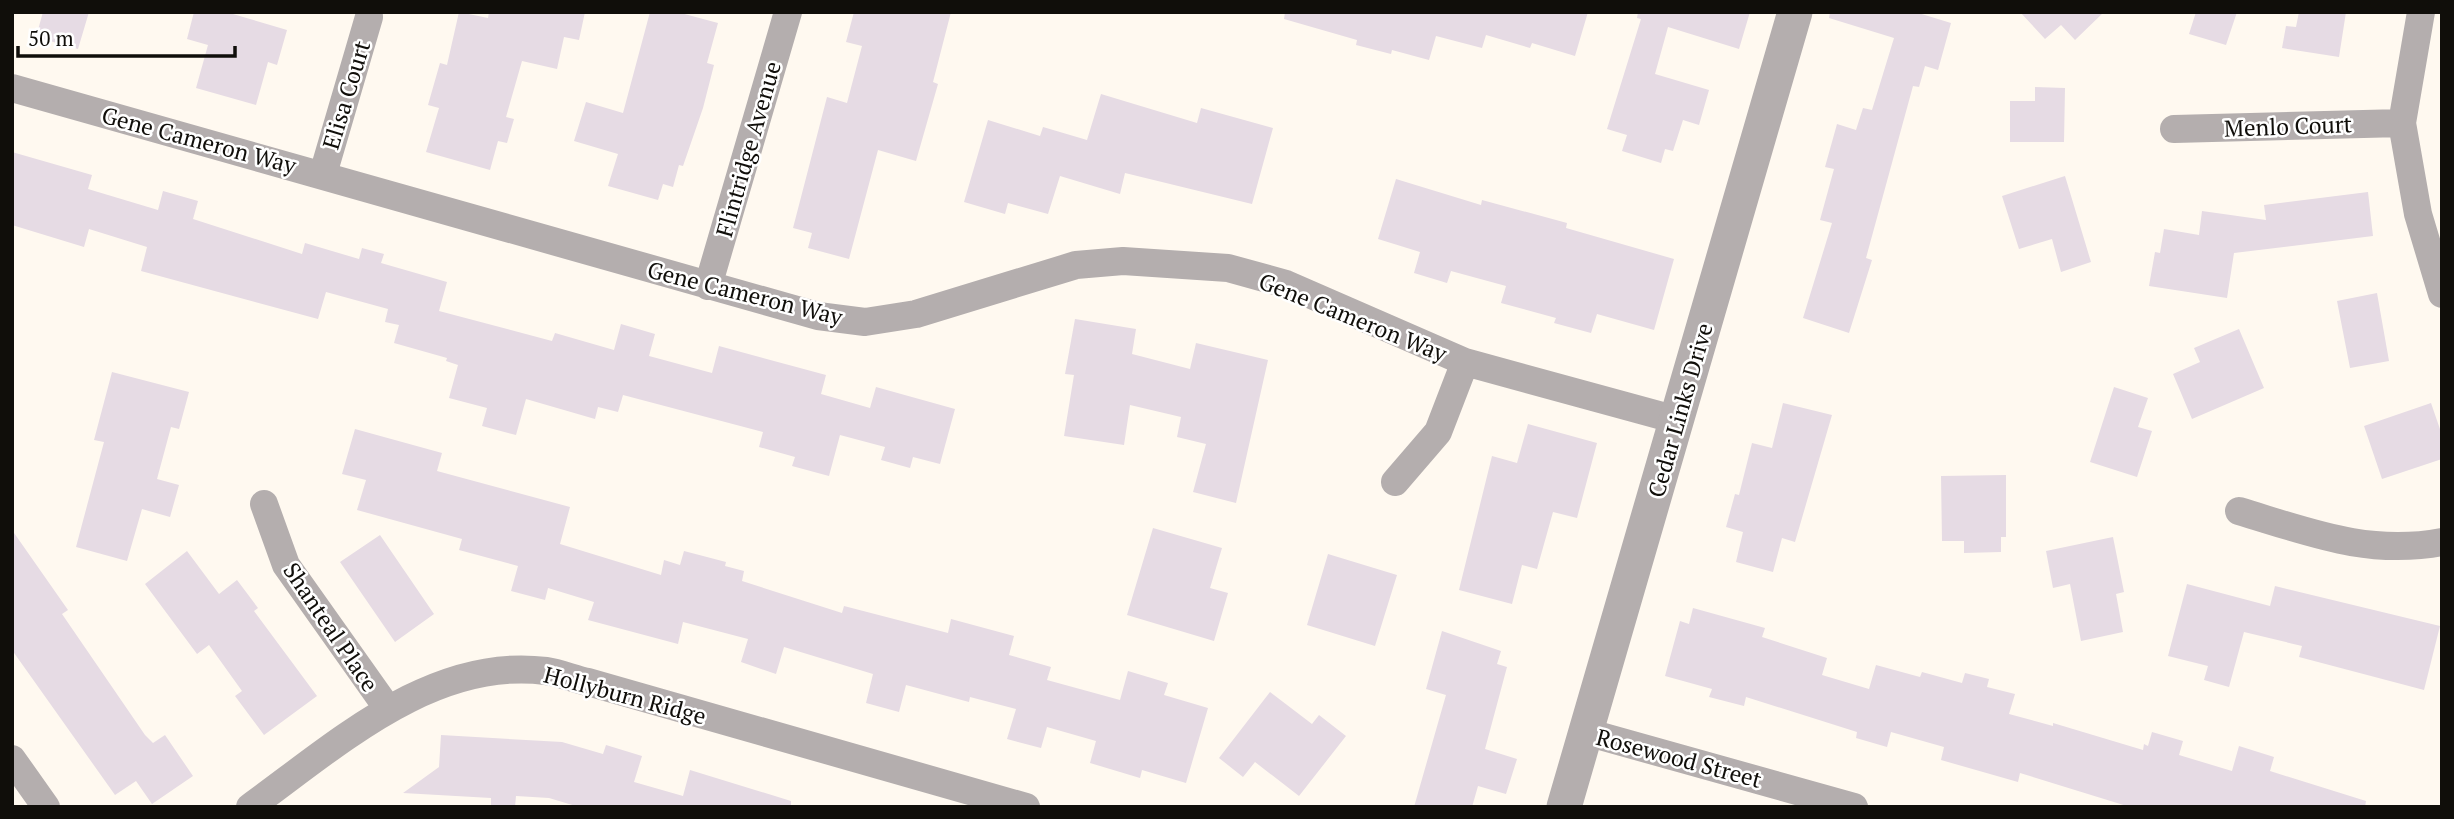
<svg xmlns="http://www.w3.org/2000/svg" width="2454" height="819" viewBox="0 0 2454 819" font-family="'PT Serif',serif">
<rect width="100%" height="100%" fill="#fff9f0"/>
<path fill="#e6dbe4" d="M 43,12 L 89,12 L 78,49 L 36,37 Z
M 194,12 L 226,12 L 287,30 L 277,65 L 268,62 L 256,105 L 196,88 L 208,45 L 187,39 Z
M 459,12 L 488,18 L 489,12 L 585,12 L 579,40 L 564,37 L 557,69 L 522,61 L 506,117 L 514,119 L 507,143 L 498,141 L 490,170 L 426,152 L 439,108 L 428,105 L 440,63 L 447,65 Z
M 650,12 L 677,12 L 718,23 L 707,63 L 714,65 L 703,108 L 683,166 L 679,165 L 673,187 L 663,184 L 658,200 L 608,186 L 618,154 L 574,141 L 586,102 L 623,113 Z
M 854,12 L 951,12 L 933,82 L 938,84 L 916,161 L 878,150 L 849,259 L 808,248 L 812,233 L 793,228 L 827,97 L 847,103 L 862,46 L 846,42 Z
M 1285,12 L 1588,12 L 1575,56 L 1532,43 L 1530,48 L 1486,35 L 1482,48 L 1436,36 L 1429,60 L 1392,50 L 1391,54 L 1356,45 L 1357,40 L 1284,19 Z
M 1638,12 L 1750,12 L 1739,49 L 1668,27 L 1655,74 L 1709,90 L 1699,125 L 1683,120 L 1673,151 L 1665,149 L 1661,163 L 1622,151 L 1627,135 L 1607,129 L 1641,19 L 1637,18 Z
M 1830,12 L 1915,12 L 1951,23 L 1938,70 L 1925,66 L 1919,87 L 1913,86 L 1866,258 L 1872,260 L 1849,333 L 1803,318 L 1832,223 L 1820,220 L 1834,169 L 1825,167 L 1837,124 L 1856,130 L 1863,108 L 1872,110 L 1894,38 L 1829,18 Z
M 2020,12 L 2104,12 L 2075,40 L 2061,25 L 2045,39 Z
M 2196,12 L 2237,12 L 2226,45 L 2189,34 Z
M 2299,12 L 2346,12 L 2339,57 L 2282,48 L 2286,26 L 2296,27 Z
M 2035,87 L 2065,88 L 2064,142 L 2010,142 L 2010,101 L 2035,101 Z
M 1101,94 L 1197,123 L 1201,108 L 1273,128 L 1252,204 L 1125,173 L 1120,194 L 1060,176 L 1048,214 L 1008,203 L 1005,214 L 964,202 L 988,120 L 1040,136 L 1043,127 L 1087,140 Z
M 12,152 L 92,175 L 88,189 L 158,210 L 163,191 L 198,201 L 193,219 L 302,254 L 305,243 L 359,259 L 362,248 L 384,254 L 381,263 L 447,282 L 439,311 L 552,341 L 555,333 L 614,350 L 621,324 L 655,334 L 649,356 L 712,373 L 719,346 L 826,375 L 821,394 L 870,408 L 876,387 L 955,409 L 940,464 L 913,457 L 910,468 L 881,460 L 885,447 L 840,435 L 829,476 L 792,466 L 795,457 L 759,447 L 763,432 L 623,395 L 618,412 L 598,407 L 595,419 L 526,399 L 516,435 L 482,426 L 487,408 L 449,398 L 458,365 L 446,361 L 447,358 L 394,343 L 399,325 L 385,322 L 388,309 L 326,292 L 318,319 L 141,271 L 147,247 L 89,229 L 84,247 L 12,225 Z
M 2065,176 L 2091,262 L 2061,272 L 2052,239 L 2019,249 L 2002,196 Z
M 1396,179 L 1481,205 L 1482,200 L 1567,223 L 1566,228 L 1674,259 L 1654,330 L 1597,314 L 1591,333 L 1554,323 L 1556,318 L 1501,303 L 1506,286 L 1451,271 L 1447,283 L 1414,273 L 1420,252 L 1378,239 Z
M 2368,192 L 2373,236 L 2234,253 L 2227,298 L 2149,286 L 2155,252 L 2160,253 L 2164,229 L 2199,235 L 2202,211 L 2266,220 L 2264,205 Z
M 2377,293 L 2389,361 L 2350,368 L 2337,301 Z
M 1075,319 L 1136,329 L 1132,354 L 1190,369 L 1196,343 L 1268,360 L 1236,503 L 1193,492 L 1206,444 L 1177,437 L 1181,417 L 1130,405 L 1124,445 L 1064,436 L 1074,375 L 1065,374 Z
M 2239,329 L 2264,388 L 2192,419 L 2173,374 L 2200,362 L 2194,348 Z
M 112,372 L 189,392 L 179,429 L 171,427 L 157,479 L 179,485 L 170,517 L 142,509 L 127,561 L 76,547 L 104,442 L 94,440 Z
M 2114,387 L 2148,398 L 2138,427 L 2152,431 L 2137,477 L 2090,462 Z
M 1783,403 L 1832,415 L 1795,542 L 1782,538 L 1773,572 L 1736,562 L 1743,532 L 1726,527 L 1735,494 L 1739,495 L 1752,443 L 1772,448 Z
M 2431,403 L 2442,435 L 2442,459 L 2382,479 L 2364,426 Z
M 1528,424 L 1597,443 L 1577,518 L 1553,512 L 1537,569 L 1522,565 L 1512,604 L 1459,590 L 1492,456 L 1517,463 Z
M 355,429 L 442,453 L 437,471 L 570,507 L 560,544 L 661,575 L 664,560 L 680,565 L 684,551 L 726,562 L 725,566 L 744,571 L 742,581 L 842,613 L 844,606 L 948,633 L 951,619 L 1014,636 L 1009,655 L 1051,667 L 1047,680 L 1120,700 L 1128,671 L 1168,683 L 1164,695 L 1208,708 L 1186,783 L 1142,770 L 1140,778 L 1090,763 L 1096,741 L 1047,727 L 1041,748 L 1007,739 L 1016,709 L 970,697 L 969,702 L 906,685 L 899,712 L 866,703 L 873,674 L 784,647 L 776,674 L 741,662 L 748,639 L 683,622 L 678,644 L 588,620 L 594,602 L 548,588 L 545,600 L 511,591 L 518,566 L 459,550 L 462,539 L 357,510 L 366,480 L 342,474 Z
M 2006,475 L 2006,537 L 2001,537 L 2001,552 L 1964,553 L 1964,541 L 1942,541 L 1941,476 Z
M 1153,528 L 1222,548 L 1210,588 L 1228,593 L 1214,641 L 1127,615 Z
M 12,530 L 68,610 L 62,614 L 145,735 L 153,743 L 165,735 L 193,776 L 152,804 L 136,781 L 115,795 L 12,650 Z
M 380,535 L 434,614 L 395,642 L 340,562 Z
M 2113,537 L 2124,592 L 2116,594 L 2123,632 L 2081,641 L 2070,584 L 2053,588 L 2046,551 Z
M 187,551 L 219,594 L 237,580 L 258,608 L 254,611 L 317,696 L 264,735 L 235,696 L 242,691 L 209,645 L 197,654 L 145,584 Z
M 1328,554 L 1397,575 L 1375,646 L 1307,625 Z
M 2187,584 L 2270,606 L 2275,586 L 2440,626 L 2424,690 L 2299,657 L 2302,646 L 2244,632 L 2229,687 L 2204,680 L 2208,666 L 2168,656 Z
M 1693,608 L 1765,628 L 1762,637 L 1827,658 L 1822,675 L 1869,689 L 1876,665 L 1920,677 L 1922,672 L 1962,683 L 1965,673 L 1989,679 L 1987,687 L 2015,694 L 2009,714 L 2053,726 L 2053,723 L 2143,750 L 2144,744 L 2148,746 L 2152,732 L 2183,741 L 2179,755 L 2232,771 L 2239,746 L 2274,757 L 2270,771 L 2366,801 L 2365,807 L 2130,807 L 2020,773 L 2018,782 L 1941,760 L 1944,747 L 1891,732 L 1887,747 L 1856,738 L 1857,732 L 1746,697 L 1744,706 L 1709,697 L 1712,689 L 1665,676 L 1680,621 L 1689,624 Z
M 1442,631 L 1501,651 L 1497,664 L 1507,667 L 1485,749 L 1517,759 L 1506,794 L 1478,786 L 1472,807 L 1414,807 L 1446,695 L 1426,689 Z
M 1270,692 L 1312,724 L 1319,715 L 1346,736 L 1299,796 L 1255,762 L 1243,777 L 1219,758 Z
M 441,735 L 562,742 L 603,754 L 606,745 L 642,756 L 634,782 L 683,796 L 690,770 L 791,801 L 791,807 L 579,807 L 549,798 L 516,796 L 515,807 L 491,807 L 491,798 L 403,793 L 439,767 Z"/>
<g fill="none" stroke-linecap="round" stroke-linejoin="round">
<path stroke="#b4aeae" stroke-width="28" d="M 2421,12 L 2402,123 L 2418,214 L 2442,294
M 12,88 L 818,316 L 865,322 L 916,314 L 1076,265 L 1123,261 L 1228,268 L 1286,284 L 1465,362 L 1677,420
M 2174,129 L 2402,123
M 323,174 L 369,17
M 708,286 L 788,12
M 1395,482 L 1438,432 L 1465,362
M 264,504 L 286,565 L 388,709
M 2239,511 C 2309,532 2368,556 2442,542
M 1586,732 L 1854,807
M 12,759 L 46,807
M 250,807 C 335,746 432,656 546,671 C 560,673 574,679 588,682 L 1026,807"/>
<path stroke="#b4aeae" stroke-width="35" d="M 1564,807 L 1795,12"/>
</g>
<g text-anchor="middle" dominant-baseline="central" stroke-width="5" stroke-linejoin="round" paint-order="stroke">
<g font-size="23" fill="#100e0a" stroke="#fff">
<text transform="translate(346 95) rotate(-73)">Elisa Court</text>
<text transform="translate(2288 126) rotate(-2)">Menlo Court</text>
<text transform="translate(199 140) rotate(15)">Gene Cameron Way</text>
<text transform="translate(748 149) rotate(-74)">Flintridge Avenue</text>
<text transform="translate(745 293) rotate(14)">Gene Cameron Way</text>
<text transform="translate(1353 317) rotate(22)">Gene Cameron Way</text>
<text transform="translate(1680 410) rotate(-74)">Cedar Links Drive</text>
<text transform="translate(331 627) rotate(56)">Shanteal Place</text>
<text transform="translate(625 695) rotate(15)">Hollyburn Ridge</text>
<text transform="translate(1679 758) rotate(15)">Rosewood Street</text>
</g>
</g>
<rect width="2454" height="819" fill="none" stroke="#100e0a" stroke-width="28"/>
<path d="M18 46v10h217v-10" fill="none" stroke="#100e0a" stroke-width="3.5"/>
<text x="28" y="46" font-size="21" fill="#100e0a" stroke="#ffffff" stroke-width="5" paint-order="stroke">50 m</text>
</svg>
